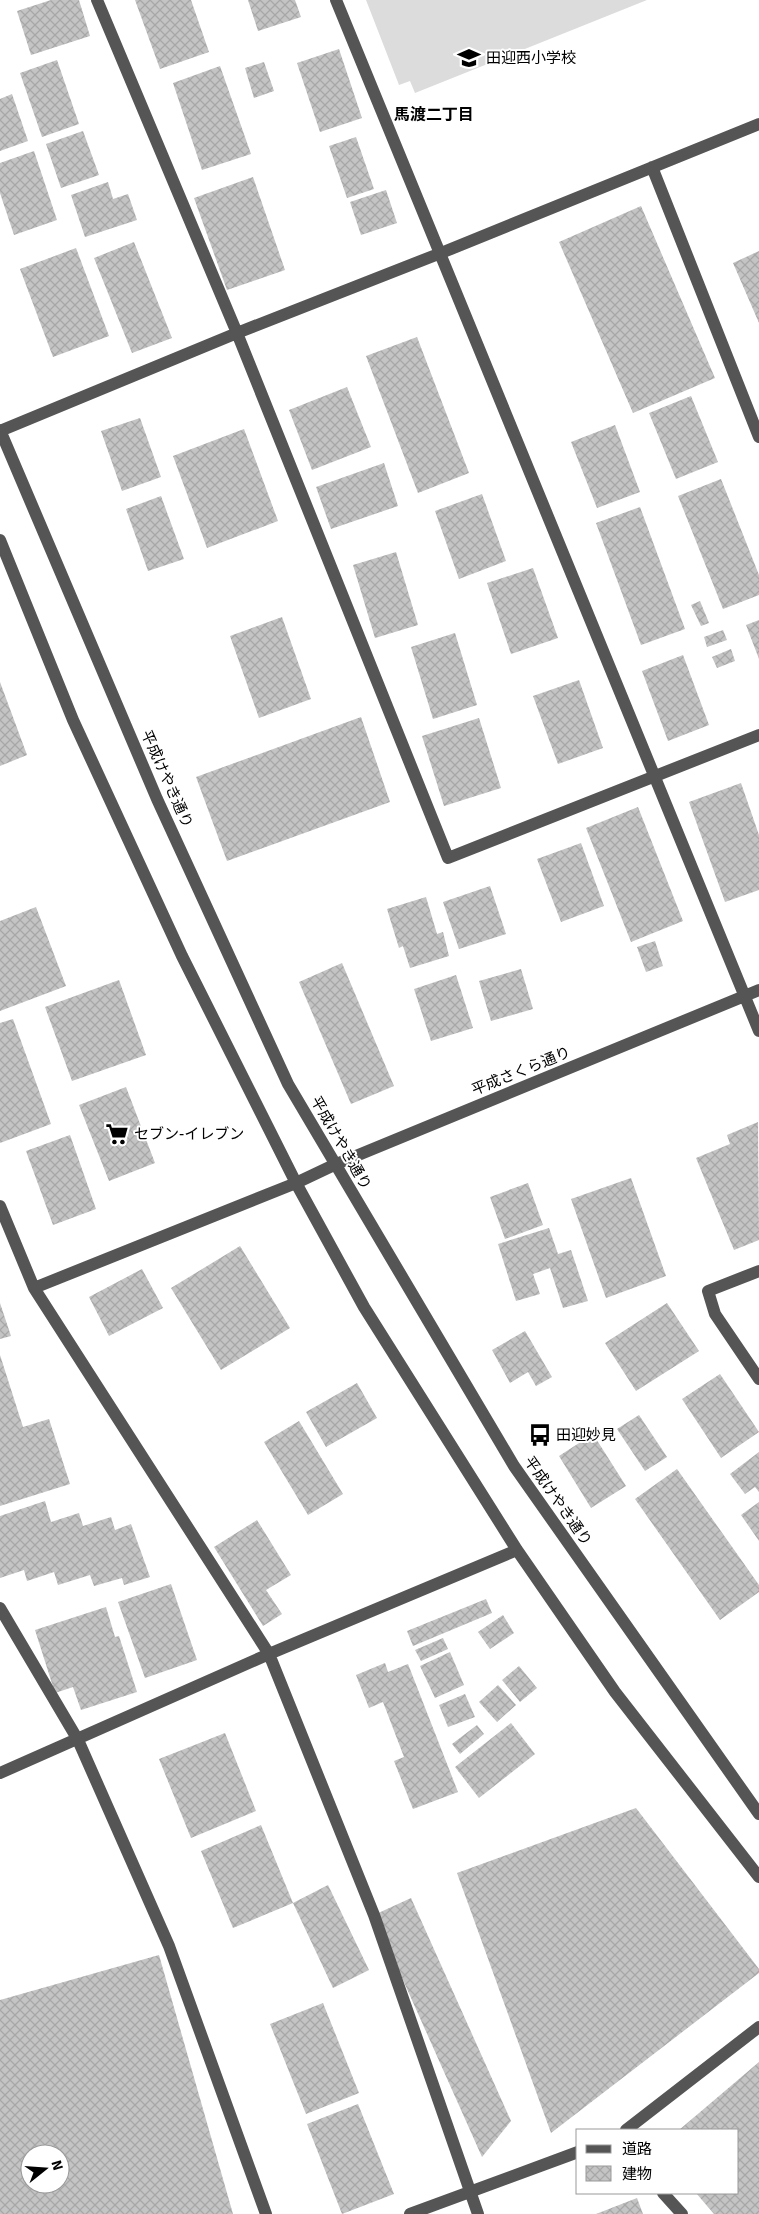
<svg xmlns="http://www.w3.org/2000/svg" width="759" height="2214" viewBox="0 0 759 2214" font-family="Signika,'Noto Sans JP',sans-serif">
<defs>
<pattern id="building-cross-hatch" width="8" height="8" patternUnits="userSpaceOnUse" patternTransform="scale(1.25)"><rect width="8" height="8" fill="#c4c4c4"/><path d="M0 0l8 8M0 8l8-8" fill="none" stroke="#a7a7a7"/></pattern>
</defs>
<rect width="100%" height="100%" fill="#fff"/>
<path fill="#dcdcdc" d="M 366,0 L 647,0 L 415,93 L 410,81 L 399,85 Z"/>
<path fill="url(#building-cross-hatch)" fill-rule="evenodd" d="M 51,0 L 79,0 L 90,36 L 31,55 L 17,11 Z
M 135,0 L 191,0 L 209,52 L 160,69 Z
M 248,0 L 295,0 L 301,17 L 258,31 Z
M 339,49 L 362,118 L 320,132 L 297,63 Z
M 57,60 L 79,124 L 42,137 L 20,73 Z
M 264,62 L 274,91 L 254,98 L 245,68 Z
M 220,66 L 251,154 L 202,170 L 173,83 Z
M 12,94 L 28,141 L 0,151 L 0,99 Z
M 83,131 L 99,175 L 61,188 L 46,144 Z
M 356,137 L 374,189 L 347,198 L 329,146 Z
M 34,151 L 57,220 L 14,235 L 0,193 L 0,163 Z
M 253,177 L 285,270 L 227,290 L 194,198 Z
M 108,182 L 113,199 L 128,194 L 137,220 L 85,237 L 71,195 Z
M 386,190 L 397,223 L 361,235 L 350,202 Z
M 641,206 L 715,378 L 633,413 L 559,242 Z
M 134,242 L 172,338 L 132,353 L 94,258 Z
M 76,248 L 109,336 L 53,357 L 20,269 Z
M 759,251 L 759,323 L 733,263 Z
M 417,337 L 469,473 L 418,493 L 366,356 Z
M 347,387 L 371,447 L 312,470 L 289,410 Z
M 691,396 L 718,462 L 676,479 L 649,413 Z
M 140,418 L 161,477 L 122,491 L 101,431 Z
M 615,425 L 640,492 L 597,508 L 571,442 Z
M 244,429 L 278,521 L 207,548 L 173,456 Z
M 384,463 L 398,506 L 331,529 L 316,487 Z
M 721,479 L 759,575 L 759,595 L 723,609 L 678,496 Z
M 482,494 L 506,561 L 459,579 L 435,511 Z
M 161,496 L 184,559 L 148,571 L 126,509 Z
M 640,507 L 685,629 L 641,645 L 596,523 Z
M 396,552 L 418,625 L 375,638 L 353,565 Z
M 533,568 L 558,638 L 511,654 L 487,583 Z
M 700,601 L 709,623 L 701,626 L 691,605 Z
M 282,617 L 311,699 L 259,718 L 230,636 Z
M 759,620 L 759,659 L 746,625 Z
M 723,630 L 727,640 L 707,647 L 704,637 Z
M 455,633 L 477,705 L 433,719 L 411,647 Z
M 731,649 L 735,661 L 717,668 L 712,657 Z
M 683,655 L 709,725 L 668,741 L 642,671 Z
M 579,680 L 603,748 L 558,764 L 533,696 Z
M 0,682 L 27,755 L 0,766 Z
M 361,717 L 390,802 L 227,861 L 196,777 Z
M 479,718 L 501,788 L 444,806 L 422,736 Z
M 741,783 L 759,835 L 759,890 L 725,902 L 689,802 Z
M 638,807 L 683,921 L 631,942 L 586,828 Z
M 581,843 L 604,906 L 561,922 L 537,859 Z
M 490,886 L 506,934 L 459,949 L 443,902 Z
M 426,897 L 437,934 L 443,932 L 449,956 L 410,968 L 403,946 L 399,948 L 387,909 Z
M 36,907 L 66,986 L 0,1011 L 0,921 Z
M 655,941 L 663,966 L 646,972 L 637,947 Z
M 342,963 L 394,1086 L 351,1104 L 299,982 Z
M 521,969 L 533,1009 L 491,1021 L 479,981 Z
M 456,975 L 473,1028 L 431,1041 L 414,989 Z
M 119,980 L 146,1055 L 72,1081 L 45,1007 Z
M 13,1019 L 51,1124 L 0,1143 L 0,1023 Z
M 126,1087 L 155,1163 L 109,1181 L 79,1105 Z
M 758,1122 L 759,1240 L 734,1250 L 696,1158 L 730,1144 L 727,1135 Z
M 70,1135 L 96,1209 L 53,1225 L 26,1151 Z
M 631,1178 L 666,1276 L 606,1298 L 571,1199 Z
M 528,1183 L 543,1225 L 505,1239 L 490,1197 Z
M 549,1228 L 558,1254 L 571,1250 L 588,1301 L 563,1308 L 550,1268 L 533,1274 L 540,1294 L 516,1301 L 498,1244 Z
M 240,1246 L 290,1328 L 221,1370 L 171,1288 Z
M 142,1269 L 163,1308 L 109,1336 L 89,1297 Z
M 0,1303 L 11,1336 L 0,1339 Z
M 667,1303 L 699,1351 L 636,1391 L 605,1343 Z
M 525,1331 L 552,1377 L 536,1386 L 528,1372 L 510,1383 L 492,1350 Z
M 0,1355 L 23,1427 L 49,1419 L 70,1484 L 0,1506 Z
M 720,1374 L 759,1432 L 721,1458 L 682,1399 Z
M 357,1383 L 377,1418 L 326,1447 L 306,1412 Z
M 639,1415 L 667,1457 L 645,1471 L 617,1429 Z
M 299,1421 L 343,1494 L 308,1515 L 264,1442 Z
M 593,1434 L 626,1486 L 591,1508 L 559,1456 Z
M 759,1452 L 759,1492 L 755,1487 L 745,1494 L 730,1474 Z
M 677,1469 L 759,1585 L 759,1592 L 720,1620 L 635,1499 Z
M 45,1501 L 51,1522 L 79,1513 L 83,1526 L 111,1517 L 115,1530 L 131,1524 L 150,1577 L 124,1585 L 122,1578 L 94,1586 L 90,1575 L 58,1585 L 54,1572 L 27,1581 L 24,1570 L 0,1578 L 0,1516 Z
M 759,1502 L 759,1541 L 741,1515 Z
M 257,1520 L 291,1575 L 266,1590 L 282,1614 L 263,1626 L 214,1547 Z
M 171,1584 L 197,1660 L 145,1678 L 118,1602 Z
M 486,1599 L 492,1613 L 413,1646 L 407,1631 Z
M 106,1607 L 115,1637 L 119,1636 L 137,1692 L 81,1710 L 73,1687 L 55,1693 L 35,1630 Z
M 503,1615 L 514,1633 L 490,1649 L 478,1632 Z
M 443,1638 L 448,1649 L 421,1661 L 415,1650 Z
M 450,1652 L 464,1685 L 435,1698 L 420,1666 Z
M 385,1663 L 388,1672 L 408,1664 L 458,1792 L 413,1809 L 394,1761 L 404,1757 L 383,1702 L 369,1708 L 356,1675 Z
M 519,1666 L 537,1688 L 520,1702 L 502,1680 Z
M 498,1685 L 516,1705 L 497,1722 L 479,1702 Z
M 465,1694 L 475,1717 L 448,1727 L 439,1705 Z
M 511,1723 L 535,1754 L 479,1798 L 455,1767 Z
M 477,1725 L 484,1734 L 460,1754 L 452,1744 Z
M 225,1733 L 256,1811 L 191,1838 L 159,1759 Z
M 636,1808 L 759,1969 L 759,1973 L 551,2133 L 457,1873 Z
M 261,1825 L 293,1903 L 233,1928 L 201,1851 Z
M 328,1885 L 369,1970 L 333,1988 L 293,1903 Z
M 411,1898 L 511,2121 L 482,2157 L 374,1915 Z
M 159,1955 L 233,2214 L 0,2214 L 0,2000 ZM 30,2154 L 60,2154 L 60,2184 L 30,2184 Z
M 323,2003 L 359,2093 L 306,2114 L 270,2024 Z
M 759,2062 L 759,2214 L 714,2214 L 696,2193 L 738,2193 L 738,2130 L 679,2130 Z
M 358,2104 L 394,2194 L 342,2214 L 307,2124 Z
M 637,2198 L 643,2214 L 596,2214 Z"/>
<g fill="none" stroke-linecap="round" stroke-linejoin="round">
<path stroke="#555" stroke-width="12" d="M 97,0 L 237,333 L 448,858 L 759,735
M 336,0 L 759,1031
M 652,167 L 759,437
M 0,430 L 157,799 L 288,1084 L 514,1466 L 759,1814
M 0,431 L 237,333 L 441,253 L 759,124
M 0,540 L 73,720 L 182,956 L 296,1183 L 364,1307 L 517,1550 L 615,1692 L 759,1877
M 0,1206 L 34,1288 L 269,1654 L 374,1915 L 478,2214
M 759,1271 L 708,1291 L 715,1314 L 759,1379
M 34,1288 L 296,1183 L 334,1165 L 759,990
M 0,1608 L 78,1740 L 169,1946 L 266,2214
M 0,1773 L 269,1654 L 517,1550
M 626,2130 L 759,2027
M 663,2193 L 682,2214
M 410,2214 L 578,2152"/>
</g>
<defs>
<symbol id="school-bare" viewBox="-9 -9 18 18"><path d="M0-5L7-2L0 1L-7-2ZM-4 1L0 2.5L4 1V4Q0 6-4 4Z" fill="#000" stroke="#fff" stroke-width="2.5" paint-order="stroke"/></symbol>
<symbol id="supermarket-bare" viewBox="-9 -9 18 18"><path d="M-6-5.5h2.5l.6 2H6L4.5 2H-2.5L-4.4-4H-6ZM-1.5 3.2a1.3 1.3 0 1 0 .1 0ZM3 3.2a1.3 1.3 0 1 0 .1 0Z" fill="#000" stroke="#fff" stroke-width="2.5" paint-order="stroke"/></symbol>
<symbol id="bus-bare" viewBox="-9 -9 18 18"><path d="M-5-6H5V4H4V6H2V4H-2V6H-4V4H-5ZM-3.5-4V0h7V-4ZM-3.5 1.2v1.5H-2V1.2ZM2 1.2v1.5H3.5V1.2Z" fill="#000" stroke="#fff" stroke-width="2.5" paint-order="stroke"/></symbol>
</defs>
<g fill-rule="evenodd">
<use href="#school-bare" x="453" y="42" width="32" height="32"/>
<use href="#supermarket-bare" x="101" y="1118" width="32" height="32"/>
<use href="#bus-bare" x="524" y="1419" width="32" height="32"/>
</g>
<g text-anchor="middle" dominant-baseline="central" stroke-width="4" stroke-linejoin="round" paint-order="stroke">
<g font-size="15" fill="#000" stroke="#fff" text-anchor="start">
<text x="486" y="58">田迎西小学校</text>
<text x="134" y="1134">セブン-イレブン</text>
<text x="556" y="1435">田迎妙見</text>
</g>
<g font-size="15" fill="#000" stroke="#fff">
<text transform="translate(167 779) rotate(66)">平成けやき通り</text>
<text transform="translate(521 1071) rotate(-22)">平成さくら通り</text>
<text transform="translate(341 1143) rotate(60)">平成けやき通り</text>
<text transform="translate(558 1501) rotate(55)">平成けやき通り</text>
</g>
<g font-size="16" font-weight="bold" fill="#000" stroke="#fff">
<text x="434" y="115">馬渡二丁目</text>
</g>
</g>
<rect x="576" y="2129" width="162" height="65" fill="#ffffff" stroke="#999999"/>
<rect x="586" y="2145" width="25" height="8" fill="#555555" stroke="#999999"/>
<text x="622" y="2154" font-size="15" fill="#000000">道路</text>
<rect x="586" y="2166" width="25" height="15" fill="url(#building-cross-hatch)" stroke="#999999"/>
<text x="622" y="2179" font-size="15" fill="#000000">建物</text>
<g transform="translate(45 2169) rotate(73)"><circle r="24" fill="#ffffff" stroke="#999999"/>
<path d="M0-4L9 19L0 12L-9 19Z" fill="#000000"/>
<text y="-8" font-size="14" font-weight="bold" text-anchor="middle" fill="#000000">N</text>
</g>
</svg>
